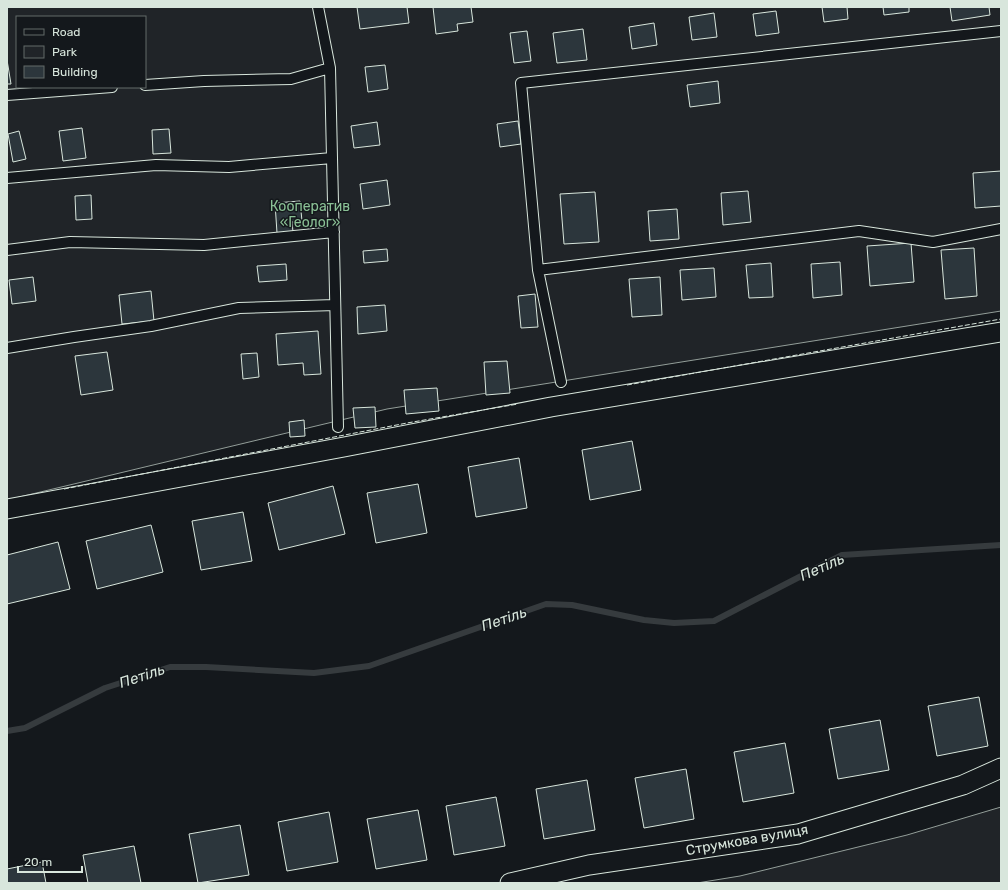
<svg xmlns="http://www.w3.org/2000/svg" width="1008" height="890" viewBox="0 0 1008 890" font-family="Rubik,sans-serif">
<rect width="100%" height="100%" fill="#14181c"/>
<path fill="#202428" stroke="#939e99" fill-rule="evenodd" d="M 7,7 L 1001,7 L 1001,311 L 387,409 L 7,500 ZM 17,17 L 145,17 L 145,87 L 17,87 Z
M 1001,807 L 1001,883 L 697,883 L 740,876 L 907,835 Z"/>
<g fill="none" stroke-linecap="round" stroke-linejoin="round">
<path stroke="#363b3e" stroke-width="6" d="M 7,731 L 25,728 L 105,688 L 170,667 L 206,667 L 314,673 L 369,666 L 546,604 L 572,605 L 644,620 L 674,623 L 714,621 L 842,555 L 1001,545"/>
</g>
<path fill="#2c363c" stroke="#d8e6dc" d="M 357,7 L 407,7 L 409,23 L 360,29 Z
M 433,7 L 471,7 L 473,22 L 457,24 L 458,31 L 436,34 Z
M 822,7 L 847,7 L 848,19 L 824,22 Z
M 883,7 L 909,7 L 909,12 L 884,15 Z
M 950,7 L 989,7 L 990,15 L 952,21 Z
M 776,11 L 779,33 L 756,36 L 753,14 Z
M 714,13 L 717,37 L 692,40 L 689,17 Z
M 654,23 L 657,45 L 632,49 L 629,27 Z
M 583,29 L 587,60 L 557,63 L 553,33 Z
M 527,31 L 531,61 L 514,63 L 510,33 Z
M 7,60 L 11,84 L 7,84 Z
M 385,65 L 388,89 L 368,92 L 365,67 Z
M 718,81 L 720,103 L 690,107 L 687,85 Z
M 518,121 L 521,144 L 500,147 L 497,124 Z
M 377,122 L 380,145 L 354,148 L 351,126 Z
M 82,128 L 86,158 L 63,161 L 59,131 Z
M 169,129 L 171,153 L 153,154 L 152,130 Z
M 19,131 L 26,159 L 13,162 L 8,134 Z
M 1001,171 L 1001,206 L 975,208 L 973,173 Z
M 387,180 L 390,205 L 363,209 L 360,184 Z
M 748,191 L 751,222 L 723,225 L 721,193 Z
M 595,192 L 599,242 L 564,244 L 560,194 Z
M 91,195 L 92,219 L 76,220 L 75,196 Z
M 300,201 L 302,221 L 292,222 L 293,232 L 277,233 L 275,203 Z
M 677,209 L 679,239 L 650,241 L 648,211 Z
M 911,243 L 914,282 L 870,286 L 867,246 Z
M 974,248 L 977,296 L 945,299 L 941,250 Z
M 387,249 L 388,261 L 364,263 L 363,251 Z
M 840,262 L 842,295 L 813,298 L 811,264 Z
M 771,263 L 773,297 L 749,298 L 746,265 Z
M 286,264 L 287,280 L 259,282 L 257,266 Z
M 714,268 L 716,297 L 682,300 L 680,270 Z
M 33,277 L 36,301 L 12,304 L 9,280 Z
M 660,277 L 662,315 L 632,317 L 629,279 Z
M 151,291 L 154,321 L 122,324 L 119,295 Z
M 535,294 L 538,327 L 521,328 L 518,296 Z
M 385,305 L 387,331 L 358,334 L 357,307 Z
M 318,331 L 321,374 L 304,375 L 303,363 L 278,365 L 276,334 Z
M 107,352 L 113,390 L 81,395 L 75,356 Z
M 257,353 L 259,377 L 243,379 L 241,354 Z
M 507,361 L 510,393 L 486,395 L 484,362 Z
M 437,388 L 439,411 L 406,414 L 404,390 Z
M 375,407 L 376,427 L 355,428 L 353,408 Z
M 304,420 L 305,436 L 290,437 L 289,422 Z
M 632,441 L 641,490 L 590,500 L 582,450 Z
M 519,458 L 527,508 L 476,517 L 468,467 Z
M 418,484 L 427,533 L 376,543 L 367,493 Z
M 333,486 L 345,534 L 279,550 L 268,503 Z
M 243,512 L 252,561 L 201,570 L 192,521 Z
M 151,525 L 163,572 L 97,589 L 86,541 Z
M 58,542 L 70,589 L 7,604 L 7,555 Z
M 979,697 L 988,746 L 937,756 L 928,706 Z
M 880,720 L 889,770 L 838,779 L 829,729 Z
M 785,743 L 794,793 L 743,802 L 734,752 Z
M 686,769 L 694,819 L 644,828 L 635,778 Z
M 587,780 L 595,830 L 544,839 L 536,789 Z
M 496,797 L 505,846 L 454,855 L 446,806 Z
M 418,810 L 427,860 L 376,869 L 367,819 Z
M 329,812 L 338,862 L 287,871 L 278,822 Z
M 240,825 L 249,875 L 198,883 L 189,834 Z
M 134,846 L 141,883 L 88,883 L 83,855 Z
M 42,862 L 46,883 L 7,883 L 7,869 Z"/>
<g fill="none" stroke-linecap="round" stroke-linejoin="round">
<defs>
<path id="service" d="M 318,7 L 330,68 L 338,427
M 145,85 L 204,81 L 291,79 L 330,68
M 7,95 L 112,87
M 7,178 L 156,165 L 229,167 L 332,158
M 7,250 L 70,242 L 204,245 L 334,232
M 538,270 L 859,231 L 933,242 L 1001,229
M 7,348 L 74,337 L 151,326 L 239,308 L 335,305
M 561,382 L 538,270 L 521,83 L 1001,31"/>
<path id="minor" d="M 7,509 L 344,447 L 551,407 L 1001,332
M 510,883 L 589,865 L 798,834 L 963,785 L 1001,768"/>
</defs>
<use href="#service" stroke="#d8e6dc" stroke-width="12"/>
<use href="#minor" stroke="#d8e6dc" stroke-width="21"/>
<use href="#service" stroke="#14181c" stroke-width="10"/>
<use href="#minor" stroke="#14181c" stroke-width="19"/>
<path stroke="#d8e6dc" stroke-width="1" stroke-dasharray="5 2" stroke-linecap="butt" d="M 627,385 L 1001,319
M 64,489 L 407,423 L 518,404"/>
</g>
<g text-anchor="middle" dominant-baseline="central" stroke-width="3" stroke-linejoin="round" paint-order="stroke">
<g font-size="14" fill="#8ac095" stroke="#14181c">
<text x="310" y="206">Кооператив<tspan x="310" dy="16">«Геолог»</tspan></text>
</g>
<g font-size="14" fill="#d8e6dc" stroke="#14181c">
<text transform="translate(747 840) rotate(-10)">Струмкова вулиця</text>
</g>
<g font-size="15" font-style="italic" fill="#d8e6dc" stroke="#14181c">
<text transform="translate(822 567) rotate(-24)">Петіль</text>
<text transform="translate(504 619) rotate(-19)">Петіль</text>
<text transform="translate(142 676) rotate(-18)">Петіль</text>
</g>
</g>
<rect width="1008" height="890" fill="none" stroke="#d8e6dc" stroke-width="16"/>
<rect x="16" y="16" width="130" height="72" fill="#14181c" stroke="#626a69"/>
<rect x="24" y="29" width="20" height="6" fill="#14181c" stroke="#626a69"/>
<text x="52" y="36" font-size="12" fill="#d8e6dc">Road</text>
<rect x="24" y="46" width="20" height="12" fill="#202428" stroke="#626a69"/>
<text x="52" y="56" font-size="12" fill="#d8e6dc">Park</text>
<rect x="24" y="66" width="20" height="12" fill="#2c363c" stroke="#626a69"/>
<text x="52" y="76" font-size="12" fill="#d8e6dc">Building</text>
<path d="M18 866v6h64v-6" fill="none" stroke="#d8e6dc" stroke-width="2"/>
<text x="24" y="866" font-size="12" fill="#d8e6dc" stroke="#14181c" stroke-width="3" paint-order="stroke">20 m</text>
</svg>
